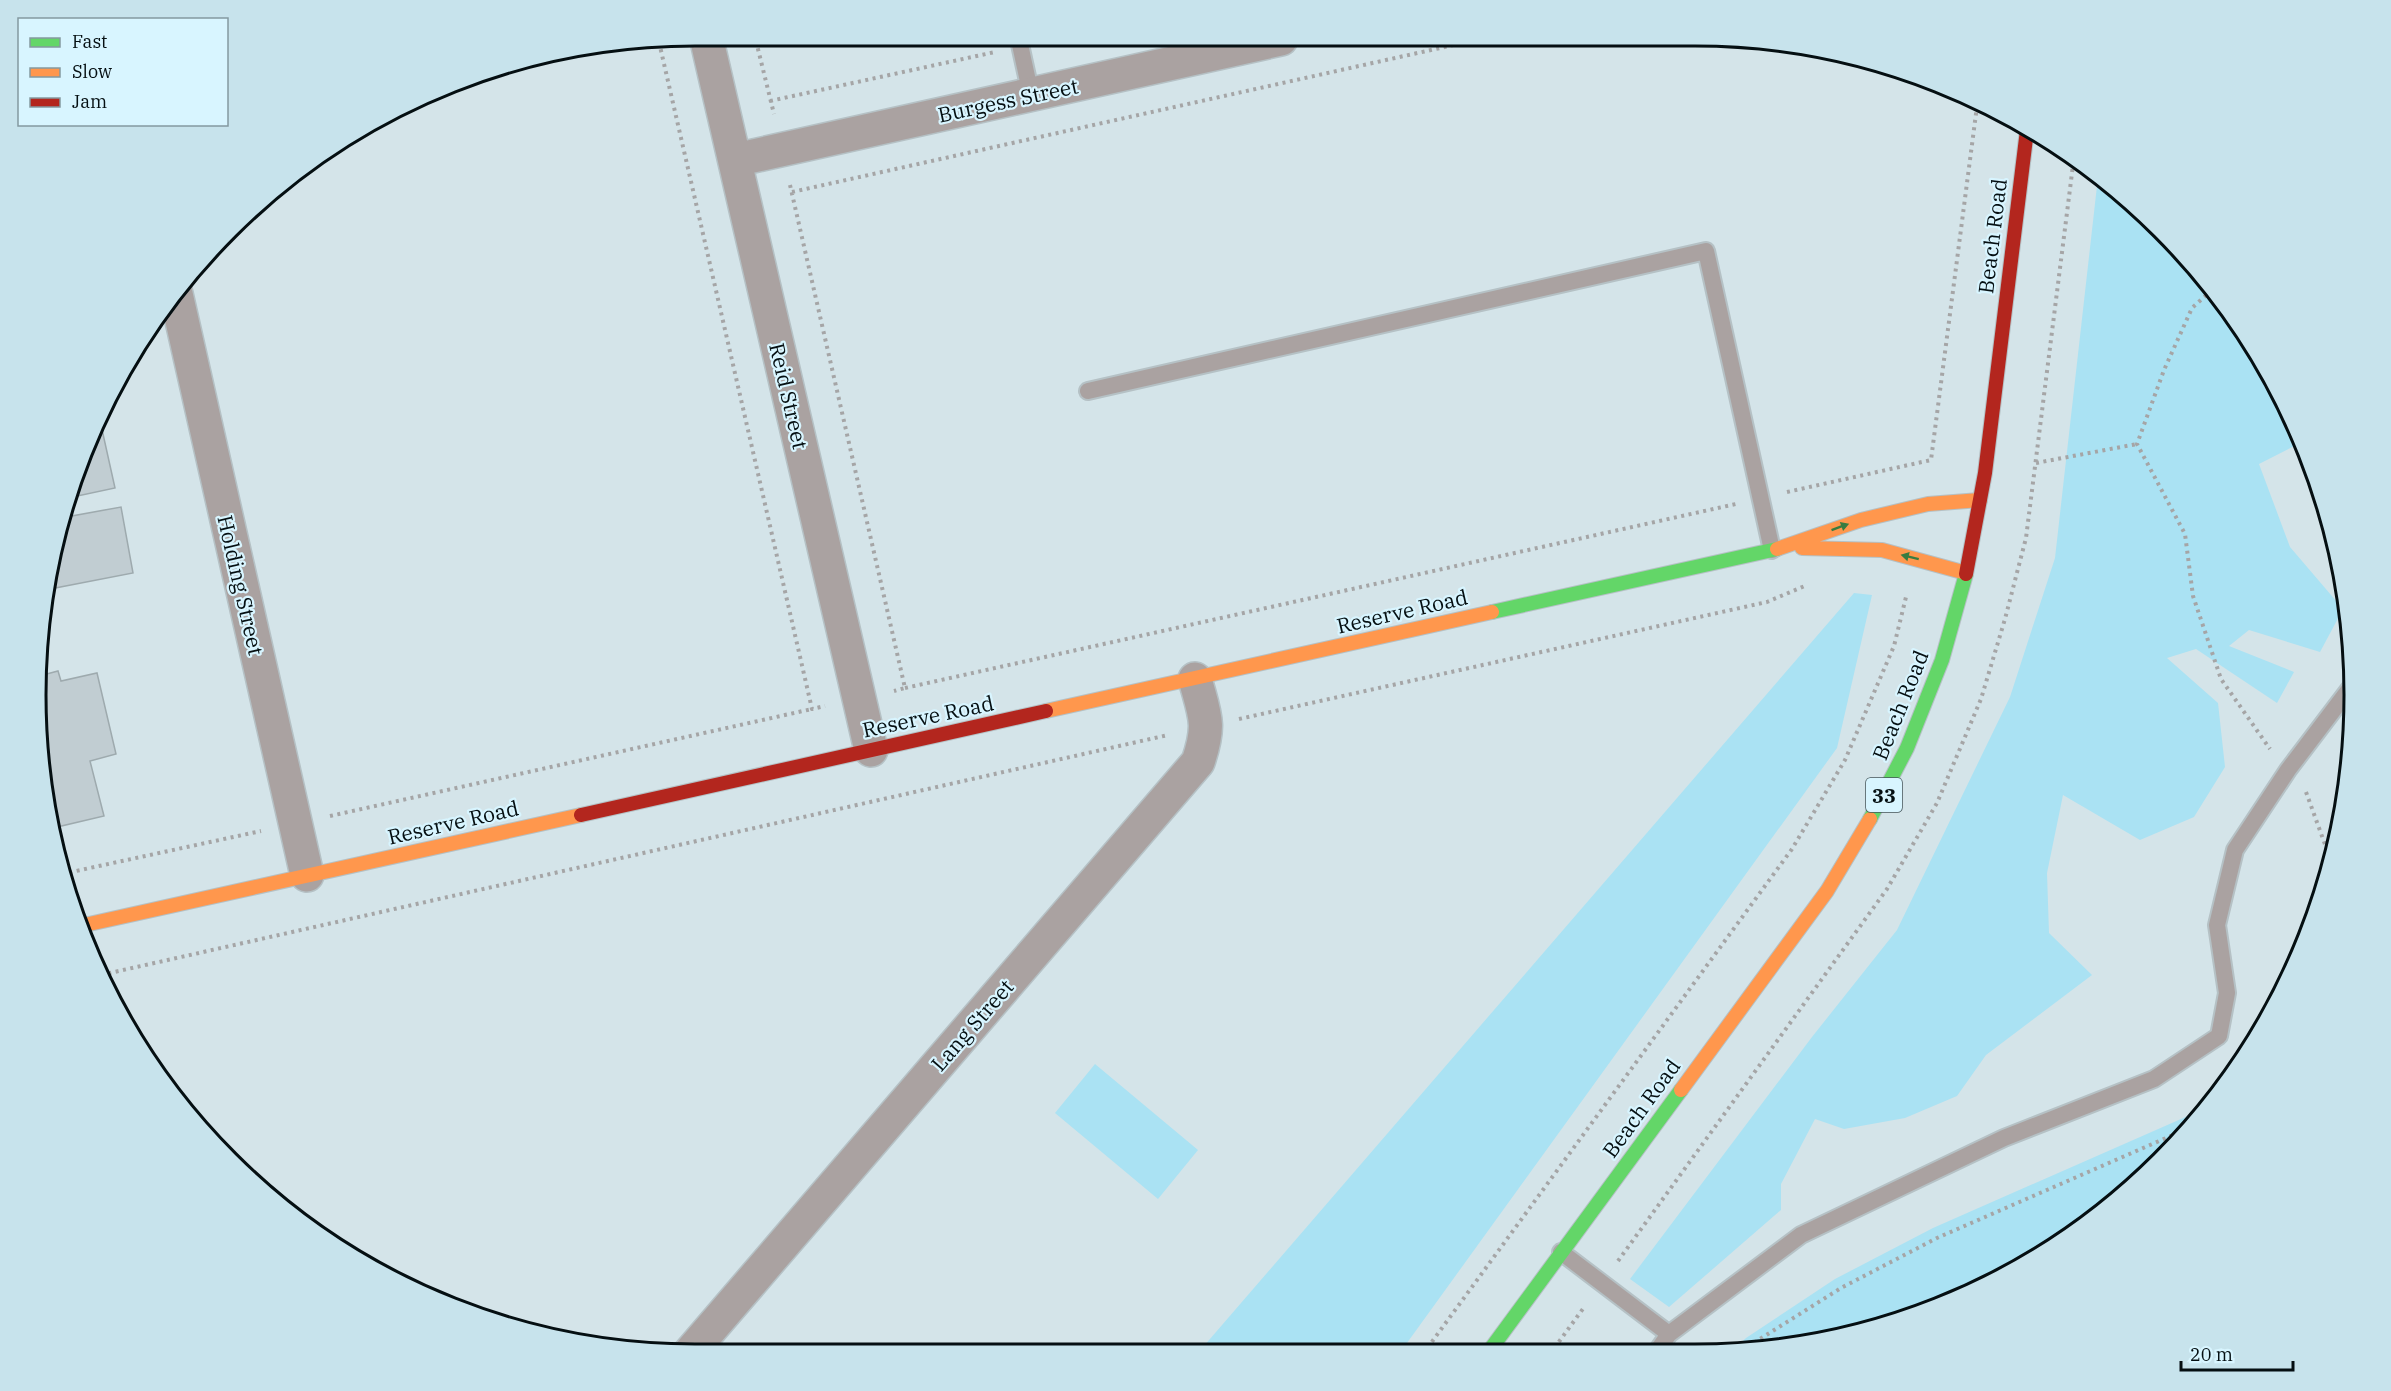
<svg xmlns="http://www.w3.org/2000/svg" width="2391" height="1391" viewBox="0 0 2391 1391" font-family="'IBM Plex Serif',serif">
<rect width="100%" height="100%" fill="#d4e4e9"/>
<path fill="#aae2f3" d="M 2098,177 L 2162,229 L 2244,329 L 2304,441 L 2259,464 L 2290,547 L 2343,609 L 2320,652 L 2249,630 L 2229,646 L 2294,672 L 2277,703 L 2196,649 L 2167,658 L 2218,703 L 2225,767 L 2194,817 L 2140,840 L 2063,795 L 2047,873 L 2049,933 L 2092,975 L 1986,1055 L 1957,1096 L 1905,1118 L 1844,1129 L 1815,1119 L 1781,1184 L 1781,1210 L 1669,1307 L 1630,1279 L 1812,1037 L 1897,930 L 2010,697 L 2055,558 Z
M 1854,593 L 1872,595 L 1837,748 L 1399,1354 L 1197,1354 Z
M 1095,1064 L 1198,1150 L 1158,1199 L 1055,1113 Z
M 2206,1108 L 2162,1162 L 2026,1266 L 1907,1320 L 1739,1354 L 1729,1354 L 1746,1338 L 1835,1279 L 1933,1228 Z"/>
<path fill="#c1cdd2" stroke="#9eaaae" stroke-width="1.5" d="M 99,416 L 115,488 L 68,498 Z
M 121,507 L 133,573 L 50,589 L 61,518 Z
M 58,671 L 61,681 L 97,673 L 116,754 L 90,761 L 104,816 L 57,827 L 43,770 L 36,696 L 39,676 Z"/>
<g fill="none" stroke-linecap="round" stroke-linejoin="round">
<defs>
<path id="lane" d="M 1019,40 L 1031,95
M 1088,391 L 1706,251 L 1772,550
M 1561,1252 L 1669,1334
M 1655,1354 L 1669,1334 L 1801,1235 L 2004,1138 L 2154,1079 L 2219,1036 L 2227,993 L 2217,925 L 2235,850 L 2288,770 L 2354,683"/>
<path id="street" d="M 707,41 L 871,750
M 735,160 L 1281,39
M 176,294 L 307,875
M 689,1354 L 1198,762 C 1211,724 1205,716 1195,679"/>
<path id="fast" d="M 1492,612 L 1777,549
M 1870,819 L 1907,748 L 1942,660 L 1966,574
M 1487,1354 L 1681,1090"/>
<path id="slow" d="M 1802,548 L 1882,550 L 1966,573
M 1777,549 L 1861,520 L 1928,504 L 1980,500
M 1046,711 L 1492,612
M 80,926 L 581,815
M 1681,1090 L 1827,891 L 1870,819"/>
<path id="jam" d="M 1966,574 L 1985,473 L 2027,130
M 581,815 L 1046,711"/>
</defs>
<use href="#lane" stroke="#b5c1c5" stroke-width="20"/>
<use href="#street" stroke="#b5c1c5" stroke-width="36"/>
<use href="#fast" stroke="#b5c1c5" stroke-width="16"/>
<use href="#slow" stroke="#b5c1c5" stroke-width="16"/>
<use href="#jam" stroke="#b5c1c5" stroke-width="16"/>
<path stroke="#a5a5a6" stroke-width="4" stroke-dasharray="3 4.5" stroke-linecap="butt" d="M 756,41 L 774,114
M 659,42 L 812,709 L 825,706
M 770,101 L 995,52
M 790,185 L 905,688 L 894,691
M 792,192 L 1485,38
M 2212,290 L 2192,308 L 2164,370 L 2137,444 L 2185,534 L 2193,596 L 2221,679 L 2270,749
M 2036,463 L 2137,444
M 1787,492 L 1931,460 L 1977,106
M 905,688 L 1736,504
M 1239,719 L 1767,602 L 1807,585
M 2306,792 L 2331,861
M 330,816 L 812,709
M 62,874 L 261,831
M 101,975 L 1168,735
M 1618,1261 L 1887,889 L 1937,803 L 1981,699 L 2005,619 L 2026,538 L 2074,157
M 1743,1353 L 1752,1344 L 1841,1288 L 1937,1238 L 2189,1128
M 1423,1354 L 1792,849 L 1845,760 L 1894,646 L 1906,597
M 1550,1354 L 1585,1306"/>
<use href="#lane" stroke="#aaa2a1" stroke-width="16"/>
<use href="#street" stroke="#aaa2a1" stroke-width="33"/>
<use href="#fast" stroke="#63d668" stroke-width="14"/>
<use href="#slow" stroke="#ff974d" stroke-width="14"/>
<use href="#jam" stroke="#b3261e" stroke-width="14"/>
</g>
<defs><path id="oneway-solid" d="M-6-.8H1V-3.2L6.5 0L1 3.2V.8H-6Z" transform="scale(1.5)"/></defs>
<g fill="#397c41">
<use href="#oneway-solid" transform="translate(1840 527) rotate(-20)"/>
<use href="#oneway-solid" transform="translate(1910 557) rotate(-166)"/>
</g>
<g text-anchor="middle" dominant-baseline="central" stroke-width="4.5" stroke-linejoin="round" paint-order="stroke">
<rect fill="#d8f5ff" stroke="#445459" stroke-width="1.5" x="1866" y="778" width="36" height="34" rx="4.5"/>
<g font-size="20" font-weight="bold" fill="#050f12">
<text x="1884" y="795">33</text>
</g>
<g font-size="21" fill="#050f12" stroke="#d8f5ff">
<text transform="translate(1008 100) rotate(-12)">Burgess Street</text>
<text transform="translate(1992 236) rotate(-83)">Beach Road</text>
<text transform="translate(789 396) rotate(77)">Reid Street</text>
<text transform="translate(241 585) rotate(77)">Holding Street</text>
<text transform="translate(1402 611) rotate(-13)">Reserve Road</text>
<text transform="translate(1900 705) rotate(-68)">Beach Road</text>
<text transform="translate(928 716) rotate(-12)">Reserve Road</text>
<text transform="translate(453 822) rotate(-13)">Reserve Road</text>
<text transform="translate(972 1025) rotate(-49)">Lang Street</text>
<text transform="translate(1641 1108) rotate(-54)">Beach Road</text>
</g>
</g>
<path d="M0 0H2391V1391H0ZM695 46H1695A649 649 0 0 1 2344 695V695A649 649 0 0 1 1695 1344H695A649 649 0 0 1 46 695V695A649 649 0 0 1 695 46Z" fill="#c7e3ec" fill-rule="evenodd"/>
<path fill="none" stroke="#050f12" stroke-width="3" d="M695 46H1695A649 649 0 0 1 2344 695V695A649 649 0 0 1 1695 1344H695A649 649 0 0 1 46 695V695A649 649 0 0 1 695 46Z"/>
<rect x="18" y="18" width="210" height="108" fill="#d8f5ff" stroke="#8499a0" stroke-width="1.5"/>
<rect x="30" y="38" width="30" height="9" fill="#63d668" stroke="#8499a0" stroke-width="1.5"/>
<text x="72" y="48" font-size="18" fill="#050f12">Fast</text>
<rect x="30" y="68" width="30" height="9" fill="#ff974d" stroke="#8499a0" stroke-width="1.5"/>
<text x="72" y="78" font-size="18" fill="#050f12">Slow</text>
<rect x="30" y="98" width="30" height="9" fill="#b3261e" stroke="#8499a0" stroke-width="1.5"/>
<text x="72" y="108" font-size="18" fill="#050f12">Jam</text>
<path d="M2181 1361v9h112v-9" fill="none" stroke="#050f12" stroke-width="3"/>
<text x="2190" y="1361" font-size="18" fill="#050f12" stroke="#d8f5ff" stroke-width="4.5" paint-order="stroke">20 m</text>
</svg>
